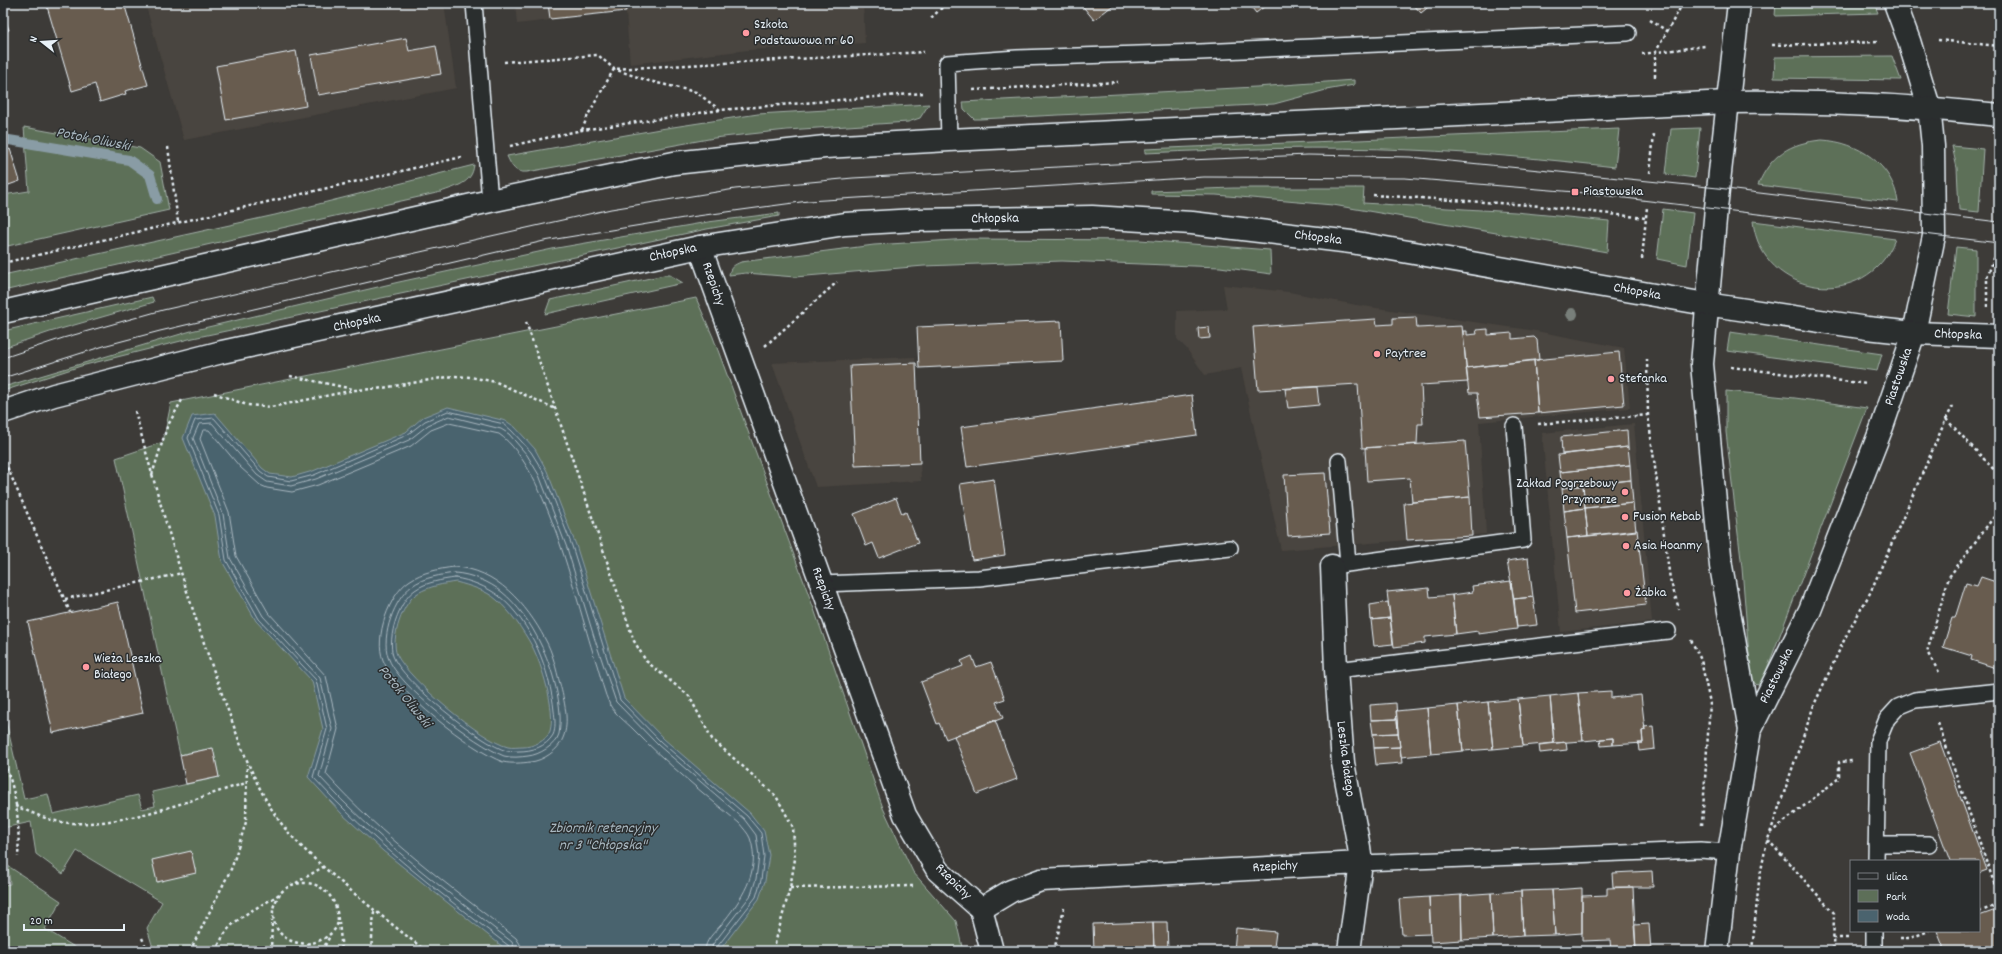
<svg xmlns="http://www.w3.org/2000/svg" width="2002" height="954" viewBox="0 0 2002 954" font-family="Dekko,sans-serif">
<rect width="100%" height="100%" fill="#3d3b38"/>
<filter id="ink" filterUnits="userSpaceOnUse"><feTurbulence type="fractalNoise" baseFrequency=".025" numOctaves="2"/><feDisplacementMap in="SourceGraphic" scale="8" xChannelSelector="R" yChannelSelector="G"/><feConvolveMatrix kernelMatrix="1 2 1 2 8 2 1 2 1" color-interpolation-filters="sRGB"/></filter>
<g filter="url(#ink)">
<path fill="#4a453f" d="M 145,3 L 444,3 L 456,88 L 184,140 Z
M 515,3 L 863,3 L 865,43 L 748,50 L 630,64 L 626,11 L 517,24 Z
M 1223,285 L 1289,292 L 1356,305 L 1536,331 L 1624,348 L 1630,408 L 1479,422 L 1486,534 L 1281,550 L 1241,368 L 1205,375 L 1186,348 L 1177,339 L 1177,311 L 1227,309 Z
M 915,357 L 921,481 L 816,487 L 772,363 Z
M 1634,424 L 1652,622 L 1561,632 L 1542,433 Z"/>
<path fill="#5d6f58" stroke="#a2b0a8" d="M 1776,3 L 1874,3 L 1878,13 L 1775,16 Z
M 1892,56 L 1901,80 L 1774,78 L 1775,57 Z
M 1354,80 L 1354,85 L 1326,90 L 1274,104 L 980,119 L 974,119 L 964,109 L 963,102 L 1256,87 Z
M 929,104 L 920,118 L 908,122 L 787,130 L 714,138 L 527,172 C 515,173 512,167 507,156 L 660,129 L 758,114 Z
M 24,127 L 140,148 L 160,162 L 169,210 L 3,247 L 3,195 L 29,191 Z
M 1700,128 L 1695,178 L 1666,174 L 1671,129 Z
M 1619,129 L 1615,167 C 1547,159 1479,153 1411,150 C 1322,146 1234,149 1145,153 L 1145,149 Z
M 1822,140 C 1858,142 1893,164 1898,202 L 1758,185 C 1771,155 1789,143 1822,140 Z
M 1952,146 L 1983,149 L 1979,212 L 1959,210 L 1957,168 Z
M 474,165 C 472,184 456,186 441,192 L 3,291 L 3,275 L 275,215 Z
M 1233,188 L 1364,188 L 1363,203 L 1515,212 L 1609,221 L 1607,252 L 1333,205 L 1216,195 L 1151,194 L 1151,191 Z
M 1663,209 L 1693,213 L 1687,265 L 1657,259 Z
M 779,213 L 779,216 L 707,229 L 193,338 L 81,366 L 3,391 L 3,387 L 10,385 L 191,331 L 399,282 L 557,248 L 708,222 Z
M 1753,221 L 1895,239 C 1868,312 1761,298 1753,221 Z
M 969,239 L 1140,240 L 1270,250 L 1271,274 L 1220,267 L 1062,261 L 924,266 L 795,277 L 746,273 L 729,275 C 730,267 734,265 741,262 L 874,245 Z
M 1956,247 L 1976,249 L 1976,317 L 1948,314 Z
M 664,275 L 670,275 L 683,283 L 545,314 L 550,300 Z
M 152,297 L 154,302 L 50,332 L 3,348 L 3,331 Z
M 696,298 L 713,337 L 814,609 L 883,808 L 913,872 L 956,921 L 963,951 L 154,951 L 147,928 L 162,902 L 77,851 L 63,874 L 36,854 L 31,822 L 3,828 L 3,708 L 24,799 L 48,794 L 53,814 L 138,795 L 142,809 L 155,806 L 152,792 L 219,777 L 212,748 L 180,755 L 116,458 L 163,442 L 171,403 Z
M 1730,332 L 1882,354 L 1877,371 L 1727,351 Z
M 1726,391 L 1795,398 L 1867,408 L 1762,682 L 1757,685 L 1751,680 L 1742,568 L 1726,432 Z
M 8,866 L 61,901 L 45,929 L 81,951 L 3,951 L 3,885 L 10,884 Z"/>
<path fill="#4a636e" stroke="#899ca5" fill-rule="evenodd" d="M 448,407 L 506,421 L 515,427 L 535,449 L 547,471 L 576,545 L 624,698 L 664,739 L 750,813 L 764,831 L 769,855 L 765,881 L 759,899 L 719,951 L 508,951 L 383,851 L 342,814 L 308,777 L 323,729 L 312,681 L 256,621 L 222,561 L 215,516 L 183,438 L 192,416 L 215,413 L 262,468 L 270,474 L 292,477 L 313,471 L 406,432 L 423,417 ZM 456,582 C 470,586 486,590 497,600 C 511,612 523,630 532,646 C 542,665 556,710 550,731 C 547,741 532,747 523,747 C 518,747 512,748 508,747 C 482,741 408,679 397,655 C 390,639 403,601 418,593 C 430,586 443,584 456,582 Z"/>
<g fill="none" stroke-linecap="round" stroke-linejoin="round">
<path stroke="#a9b8c1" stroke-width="1" d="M 454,567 C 496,568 527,605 545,639 C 553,653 556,669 560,684 C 564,700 570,722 563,738 C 559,750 543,761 530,762 C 523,763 511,764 503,762 C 472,751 394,690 383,660 C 374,637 389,595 409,581 C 422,572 439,569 454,567 Z
M 455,573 C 471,574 490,582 502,592 C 517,604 532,625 540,643 C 552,666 564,708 559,734 C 556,745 539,755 528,756 C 521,757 511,758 504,756 C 476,745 397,686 388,657 C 381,636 394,599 412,586 C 424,577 441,575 455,573 Z
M 455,578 C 470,580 487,587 499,596 C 532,623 550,670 554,711 C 555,718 556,729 553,735 C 546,747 532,751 519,751 C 515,751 511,752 507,751 C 482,745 401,680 393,656 C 387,637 399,601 415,590 C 426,582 442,580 455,578 Z
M 510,951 L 509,946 C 440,893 371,841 313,777 L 327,729 L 316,680 L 259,619 L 226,560 L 219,515 L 188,438 L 195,420 L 214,418 L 260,471 L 268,477 L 291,481 L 314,475 L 407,435 L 425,421 L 448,411 L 504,424 L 512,431 L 531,452 L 544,473 L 572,546 L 620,700 L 661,742 L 747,816 L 761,833 L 764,856 L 761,880 L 756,897 L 717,947 L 716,951
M 515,951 L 512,942 C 445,890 376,839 319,776 L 332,729 L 320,678 L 263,616 L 230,558 L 223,514 L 193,438 L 199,424 L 212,423 L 257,475 L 267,482 L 291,486 L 316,479 L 409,440 L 428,425 L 449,416 L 501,429 L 509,434 L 527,455 L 539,475 L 567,548 L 594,637 L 616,702 L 658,745 L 744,819 L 756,835 L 759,856 L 756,879 L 751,895 L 713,944 L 711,951
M 521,951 L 520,944 L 516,938 C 450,886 382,837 326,774 L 338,729 L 326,676 L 268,612 L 236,556 L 229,512 L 200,439 L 203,430 L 209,430 L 240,467 L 260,485 L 267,488 L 292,492 L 318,485 L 411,446 L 431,430 L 449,423 L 499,434 C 548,468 577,607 597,665 C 601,678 604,693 610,705 C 615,714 626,722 633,729 C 666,763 703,793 739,823 C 743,828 748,833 750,838 C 762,872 740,901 721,925 C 714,933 705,940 705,951"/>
<path stroke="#899ca5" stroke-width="10" d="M 3,139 L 129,160 L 150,175 L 157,199"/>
</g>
<path fill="#685c4f" stroke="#e8f1f8" d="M 46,3 L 124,3 L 148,85 L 125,91 L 126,94 L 100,102 L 95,84 L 72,91 Z
M 548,3 L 625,3 L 626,11 L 550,19 Z
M 1080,3 L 1116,3 L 1094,20 Z
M 1248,3 L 1269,3 L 1256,13 Z
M 1412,3 L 1431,3 L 1432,4 L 1421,13 Z
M 3,13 L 9,30 L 3,32 Z
M 406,38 L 409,51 L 436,46 L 441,74 L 318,95 L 311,55 Z
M 296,51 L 306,106 L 226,120 L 216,66 Z
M 10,149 L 20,181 L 3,187 L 3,152 Z
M 1416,317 L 1417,328 L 1462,326 L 1468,382 L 1421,385 L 1423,424 L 1418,424 L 1417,444 L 1362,448 L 1358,384 L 1258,390 L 1253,327 L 1376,319 L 1377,325 L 1393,324 L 1393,318 Z
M 1061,321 L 1063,361 L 919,368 L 917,327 Z
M 1209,327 L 1210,338 L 1199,339 L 1198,328 Z
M 1488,329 L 1488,335 L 1512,333 L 1512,339 L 1534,337 L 1537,340 L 1539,360 L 1466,368 L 1463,331 L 1467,331 L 1467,335 L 1477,334 L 1476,330 Z
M 1619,352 L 1624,405 L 1538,413 L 1534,360 Z
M 1534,360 L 1538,413 L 1480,417 L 1477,393 L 1469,393 L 1466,368 Z
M 916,363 L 920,463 L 855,466 L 850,366 Z
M 1317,387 L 1319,405 L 1288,408 L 1285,389 Z
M 1192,395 L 1197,435 L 967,467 L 961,427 Z
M 1627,430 L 1628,447 L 1562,454 L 1561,437 Z
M 1465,441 L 1470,497 L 1412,502 L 1410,478 L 1367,481 L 1365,448 Z
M 1628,447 L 1630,465 L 1560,472 L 1558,455 Z
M 1630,465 L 1631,480 L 1562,488 L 1560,472 Z
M 1325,473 L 1330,533 L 1288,536 L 1284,475 Z
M 994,479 L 1005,555 L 972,560 L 960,484 Z
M 1631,480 L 1633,503 L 1585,508 L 1583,485 Z
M 1583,485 L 1585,508 L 1564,511 L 1562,488 Z
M 1470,497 L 1472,536 L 1407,540 L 1404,503 Z
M 896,498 L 902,514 L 906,512 L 918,543 L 879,558 L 873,543 L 866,546 L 854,514 Z
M 1633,503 L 1636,531 L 1588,536 L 1585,508 Z
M 1585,508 L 1588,536 L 1567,538 L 1564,511 Z
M 1637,530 L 1646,605 L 1575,613 L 1567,538 Z
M 1528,558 L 1533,597 L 1514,599 L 1507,561 Z
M 1981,577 L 1999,583 L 1999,669 L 1971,660 L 1972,656 L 1943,647 L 1952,618 L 1955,618 L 1966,583 L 1977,586 Z
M 1511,581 L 1517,629 L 1478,634 L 1478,631 L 1456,634 L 1452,595 L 1473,592 L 1472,586 Z
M 1429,588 L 1430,597 L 1452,595 L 1456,634 L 1425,637 L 1425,643 L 1394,647 L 1387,592 Z
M 1533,597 L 1537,625 L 1517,627 L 1514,599 Z
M 118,602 L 143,713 L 53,733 L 28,622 Z
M 1388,602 L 1390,618 L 1371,620 L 1370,605 Z
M 1390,618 L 1393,644 L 1374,646 L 1371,620 Z
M 972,656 L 976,667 L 991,662 L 1005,699 L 996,702 L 1003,718 L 946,739 L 939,723 L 937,724 L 921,682 L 963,666 L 961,661 Z
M 1611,691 L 1611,698 L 1641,695 L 1645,730 L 1642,731 L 1643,743 L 1613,745 L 1613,738 L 1583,741 L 1578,693 Z
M 1578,693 L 1583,741 L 1554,743 L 1550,696 Z
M 1550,696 L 1554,743 L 1523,746 L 1518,699 Z
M 1518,699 L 1523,746 L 1493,749 L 1488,702 Z
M 1488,702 L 1493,749 L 1463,751 L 1458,705 Z
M 1396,703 L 1397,719 L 1371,720 L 1370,705 Z
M 1458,705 L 1463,751 L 1431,754 L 1427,708 Z
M 1427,708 L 1431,754 L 1401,757 L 1396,711 Z
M 1397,719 L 1398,733 L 1373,734 L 1371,720 Z
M 995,720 L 1017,779 L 977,794 L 954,736 Z
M 1653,726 L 1655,749 L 1639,751 L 1638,743 L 1643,743 L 1642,731 L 1645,730 L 1644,727 Z
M 1398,733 L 1400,747 L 1374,748 L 1373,734 Z
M 1613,738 L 1613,745 L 1601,746 L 1600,739 Z
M 1566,742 L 1567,750 L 1540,753 L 1539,745 Z
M 1940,742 L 1987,870 L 1979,873 L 1979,861 L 1950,861 L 1910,753 Z
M 1400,747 L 1402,763 L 1376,765 L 1374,748 Z
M 213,748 L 219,777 L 186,784 L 180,755 Z
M 191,851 L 196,873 L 157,882 L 152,860 Z
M 1652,871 L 1653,887 L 1613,887 L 1612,873 Z
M 1633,887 L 1636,951 L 1611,951 L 1610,940 L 1582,941 L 1582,896 L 1607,895 L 1607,888 Z
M 1582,888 L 1582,933 L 1555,935 L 1552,890 Z
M 1552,890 L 1555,935 L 1523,936 L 1521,891 Z
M 1521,891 L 1523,936 L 1493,938 L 1491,893 Z
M 1491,893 L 1493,938 L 1462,940 L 1461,895 Z
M 1461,895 L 1462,940 L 1431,942 L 1429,897 Z
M 1429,897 L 1431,934 L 1402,935 L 1399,899 Z
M 1996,910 L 1999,917 L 1999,951 L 1945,951 L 1937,931 L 1979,931 L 1979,916 Z
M 1153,922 L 1154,951 L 1094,951 L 1093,924 Z
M 1153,922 L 1167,922 L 1168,951 L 1154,951 Z
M 1649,924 L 1651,951 L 1636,951 L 1634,925 Z
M 1236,928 L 1276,932 L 1274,947 L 1293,949 L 1293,951 L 1234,951 Z"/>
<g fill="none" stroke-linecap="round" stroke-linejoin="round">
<defs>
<path id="service" d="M 474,3 L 490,201
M 949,140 L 947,63 L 1017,58 L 1200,52 L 1628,33
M 1339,461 L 1348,563
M 1332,566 L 1523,540 L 1514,426
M 821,584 L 979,578 L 1230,548
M 1336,670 L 1668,631
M 1876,844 L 1929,844
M 1876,861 L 1878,741 L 1887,719 L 1898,707 L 1915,700 L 1999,691
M 1361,863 L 1700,850 L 1729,852
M 1874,951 L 1874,931"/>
<path id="minor" d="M 700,247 L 905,815 L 938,871 L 981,909 L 992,951
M 1332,566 L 1336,670 L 1343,763 L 1359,847 L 1361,863 L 1349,951
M 981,909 L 1011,891 L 1041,880 L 1361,863"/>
<path id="tertiary" d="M 1739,3 L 1716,208 L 1702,364 L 1721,566 L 1750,730
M 1717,951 L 1729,852 L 1750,730 L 1810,610 L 1882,427 L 1914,333 L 1934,236 L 1933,146 L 1929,107 L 1909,41 L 1895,3"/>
<path id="secondary" d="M 3,312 L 490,201 L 674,163 L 825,147 L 949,140 L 1728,102 C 1819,101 1909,105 1999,115
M 3,412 L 54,395 L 222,352 L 700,247 L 845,224 L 916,220 L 1092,217 L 1192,223 L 1351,242 L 1706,304 L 1867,328 L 1914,333 L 1999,336"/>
</defs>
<use href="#service" stroke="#e8f1f8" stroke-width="18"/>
<use href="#minor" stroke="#e8f1f8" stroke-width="25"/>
<use href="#tertiary" stroke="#e8f1f8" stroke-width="25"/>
<use href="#secondary" stroke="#e8f1f8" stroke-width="25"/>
<path stroke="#e8f1f8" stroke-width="2.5" stroke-dasharray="3 3" stroke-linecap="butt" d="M 931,18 L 947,3
M 1650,20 L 1667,31
M 1938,40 L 1999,46
M 1772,45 L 1880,42
M 1642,54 L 1705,46
M 504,62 L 598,55 L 614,69 L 649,81 L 696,92 L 720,110
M 1655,77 L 1655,53 L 1683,3
M 973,90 L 1118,82
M 582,130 L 588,115 L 614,69 L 924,52
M 510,146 L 582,130 L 720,110 L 923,93
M 168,147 L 178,222
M 1650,173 L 1654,134
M 1373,195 L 1530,205 L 1646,218
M 1642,259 L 1647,207
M 3,263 L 462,157
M 1987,307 L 1987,277 L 1998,248
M 526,322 L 634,641 L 646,661 L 689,696 L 712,739 L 776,796 L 793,827 L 795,859 L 790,888 L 773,951
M 765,346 L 837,282
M 1647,359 L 1648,415 L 1670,579 L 1679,609
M 1731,367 L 1867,384
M 290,376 L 353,389
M 214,393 L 247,405 L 271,407 L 355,390 L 376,389 L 453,376 L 470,377 L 496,382 L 556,409
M 135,411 C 160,506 188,601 222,694 C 237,734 250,776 274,813 C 290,838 313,858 335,877 C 365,903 395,927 426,951
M 1946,419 L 1999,475
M 1538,424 L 1648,415
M 5,462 L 70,612
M 152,475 L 167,427 L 182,400
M 65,599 L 182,573
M 1691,640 L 1701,660 L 1710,703 L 1702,825
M 1939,672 L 1927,652 L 1949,577 L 1999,510
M 1938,723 L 1999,897
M 3,763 C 17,787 20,829 18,857
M 15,806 C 29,811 46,820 61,822 C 117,830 192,799 246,783
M 1770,833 L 1839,778 L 1839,762 L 1853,761
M 1768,840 L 1834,913 L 1833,951
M 296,883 L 323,867
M 790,888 L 913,886
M 1979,912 L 1999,904
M 339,922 L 342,951
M 142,938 L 148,951
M 1833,938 L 1849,938
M 1900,938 L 1910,938 L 1929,931
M 190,951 L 232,867 L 246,822 L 247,764
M 216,951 C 218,946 221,940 224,935 C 235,917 258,908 275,897 C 281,893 288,885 295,884 C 316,879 333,892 337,912 C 338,918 339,923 335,929 C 315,954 271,946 273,910 C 273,905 278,898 280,893
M 271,951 L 272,920
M 322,951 L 330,936
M 371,951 L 374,912
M 1054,951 L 1064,908
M 1752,951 L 1759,881 L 1766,845 L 1814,705 L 1846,636 L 1870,593 L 1946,419 L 1953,406"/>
<use href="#service" stroke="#2a2d2e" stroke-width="15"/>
<use href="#minor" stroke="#2a2d2e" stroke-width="22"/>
<use href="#tertiary" stroke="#2a2d2e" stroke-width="22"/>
<use href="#secondary" stroke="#2a2d2e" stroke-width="22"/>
<path stroke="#e8f1f8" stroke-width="1" d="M 3,358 L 63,338 L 163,310 L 611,209 L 735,189 L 853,178 L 1189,160 L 1308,155 L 1410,157 L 1718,188 L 1999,222
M 3,378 L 107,345 L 160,331 L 544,241 L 690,217 L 808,201 L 1204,177 L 1405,178 L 1575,192 L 1999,243"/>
</g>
<circle fill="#787f7a" cx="1572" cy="314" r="6"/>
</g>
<g fill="#ff9aa2" stroke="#2a2d2e" stroke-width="1.5">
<circle cx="746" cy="33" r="4"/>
<rect x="1571" y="188" width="8" height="8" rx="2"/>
<circle cx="1377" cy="354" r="4"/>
<circle cx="1611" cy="379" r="4"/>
<circle cx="1625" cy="492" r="4"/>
<circle cx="1625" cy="517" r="4"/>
<circle cx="1626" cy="546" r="4"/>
<circle cx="1627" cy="593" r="4"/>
<circle cx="86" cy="667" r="4"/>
</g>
<g text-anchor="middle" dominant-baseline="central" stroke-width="3" stroke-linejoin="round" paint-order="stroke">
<g font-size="14" fill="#e8f1f8" stroke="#2a2d2e" text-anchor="start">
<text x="754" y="25">Szkoła<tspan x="754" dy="16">Podstawowa nr 60</tspan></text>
<text x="1583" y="192">Piastowska</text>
<text x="1385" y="354">Paytree</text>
<text x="1619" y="379">Stefanka</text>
<text x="1617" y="484" text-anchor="end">Zakład Pogrzebowy<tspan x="1617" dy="16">Przymorze</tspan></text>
<text x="1633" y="517">Fusion Kebab</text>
<text x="1634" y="546">Asia Hoanmy</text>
<text x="1635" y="593">Żabka</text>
<text x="94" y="659">Wieża Leszka<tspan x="94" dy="16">Białego</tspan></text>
</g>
<g font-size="14" fill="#e8f1f8" stroke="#2a2d2e">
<text transform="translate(995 219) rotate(-1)">Chłopska</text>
<text transform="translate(1318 238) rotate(7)">Chłopska</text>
<text transform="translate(673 253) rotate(-12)">Chłopska</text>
<text transform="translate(713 284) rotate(71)">Rzepichy</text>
<text transform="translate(1637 292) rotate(10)">Chłopska</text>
<text transform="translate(357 323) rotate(-12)">Chłopska</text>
<text transform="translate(1958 335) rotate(2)">Chłopska</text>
<text transform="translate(1899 377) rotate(-71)">Piastowska</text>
<text transform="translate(823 589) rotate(70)">Rzepichy</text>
<text transform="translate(1777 676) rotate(-64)">Piastowska</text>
<text transform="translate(1345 759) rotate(83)">Leszka Białego</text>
<text transform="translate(1275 867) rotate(-3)">Rzepichy</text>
<text transform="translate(953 882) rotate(45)">Rzepichy</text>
</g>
<g font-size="15" font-style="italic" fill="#a9b8c1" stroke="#2a2d2e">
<text transform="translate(93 140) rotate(11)">Potok Oliwski</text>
<text transform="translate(404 697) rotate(51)">Potok Oliwski</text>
<text x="603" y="829">Zbiornik retencyjny<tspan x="603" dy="17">nr 3 "Chłopska"</tspan></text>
</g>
</g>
<rect width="2002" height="954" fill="none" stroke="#2a2d2e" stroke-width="16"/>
<rect x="8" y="8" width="1986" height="938" fill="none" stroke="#e8f1f8" stroke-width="1.5" filter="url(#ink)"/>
<rect x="1850" y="860" width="130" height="72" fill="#2a2d2e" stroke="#767b7f"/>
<rect x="1858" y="873" width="20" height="6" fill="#2a2d2e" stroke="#767b7f"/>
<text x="1886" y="880" font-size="12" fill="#e8f1f8">Ulica</text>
<rect x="1858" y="890" width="20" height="12" fill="#5d6f58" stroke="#767b7f"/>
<text x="1886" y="900" font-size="12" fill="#e8f1f8">Park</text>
<rect x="1858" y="910" width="20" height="12" fill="#4a636e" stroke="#767b7f"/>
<text x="1886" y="920" font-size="12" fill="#e8f1f8">Woda</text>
<g transform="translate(42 42) rotate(287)" stroke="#2a2d2e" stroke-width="3" paint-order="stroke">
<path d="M0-3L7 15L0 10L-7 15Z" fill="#e8f1f8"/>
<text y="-6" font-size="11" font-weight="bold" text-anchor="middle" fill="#e8f1f8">N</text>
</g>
<path d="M24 924v6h100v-6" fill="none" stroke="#e8f1f8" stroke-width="2"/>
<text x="30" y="924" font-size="12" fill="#e8f1f8" stroke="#2a2d2e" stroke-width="3" paint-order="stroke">20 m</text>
</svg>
